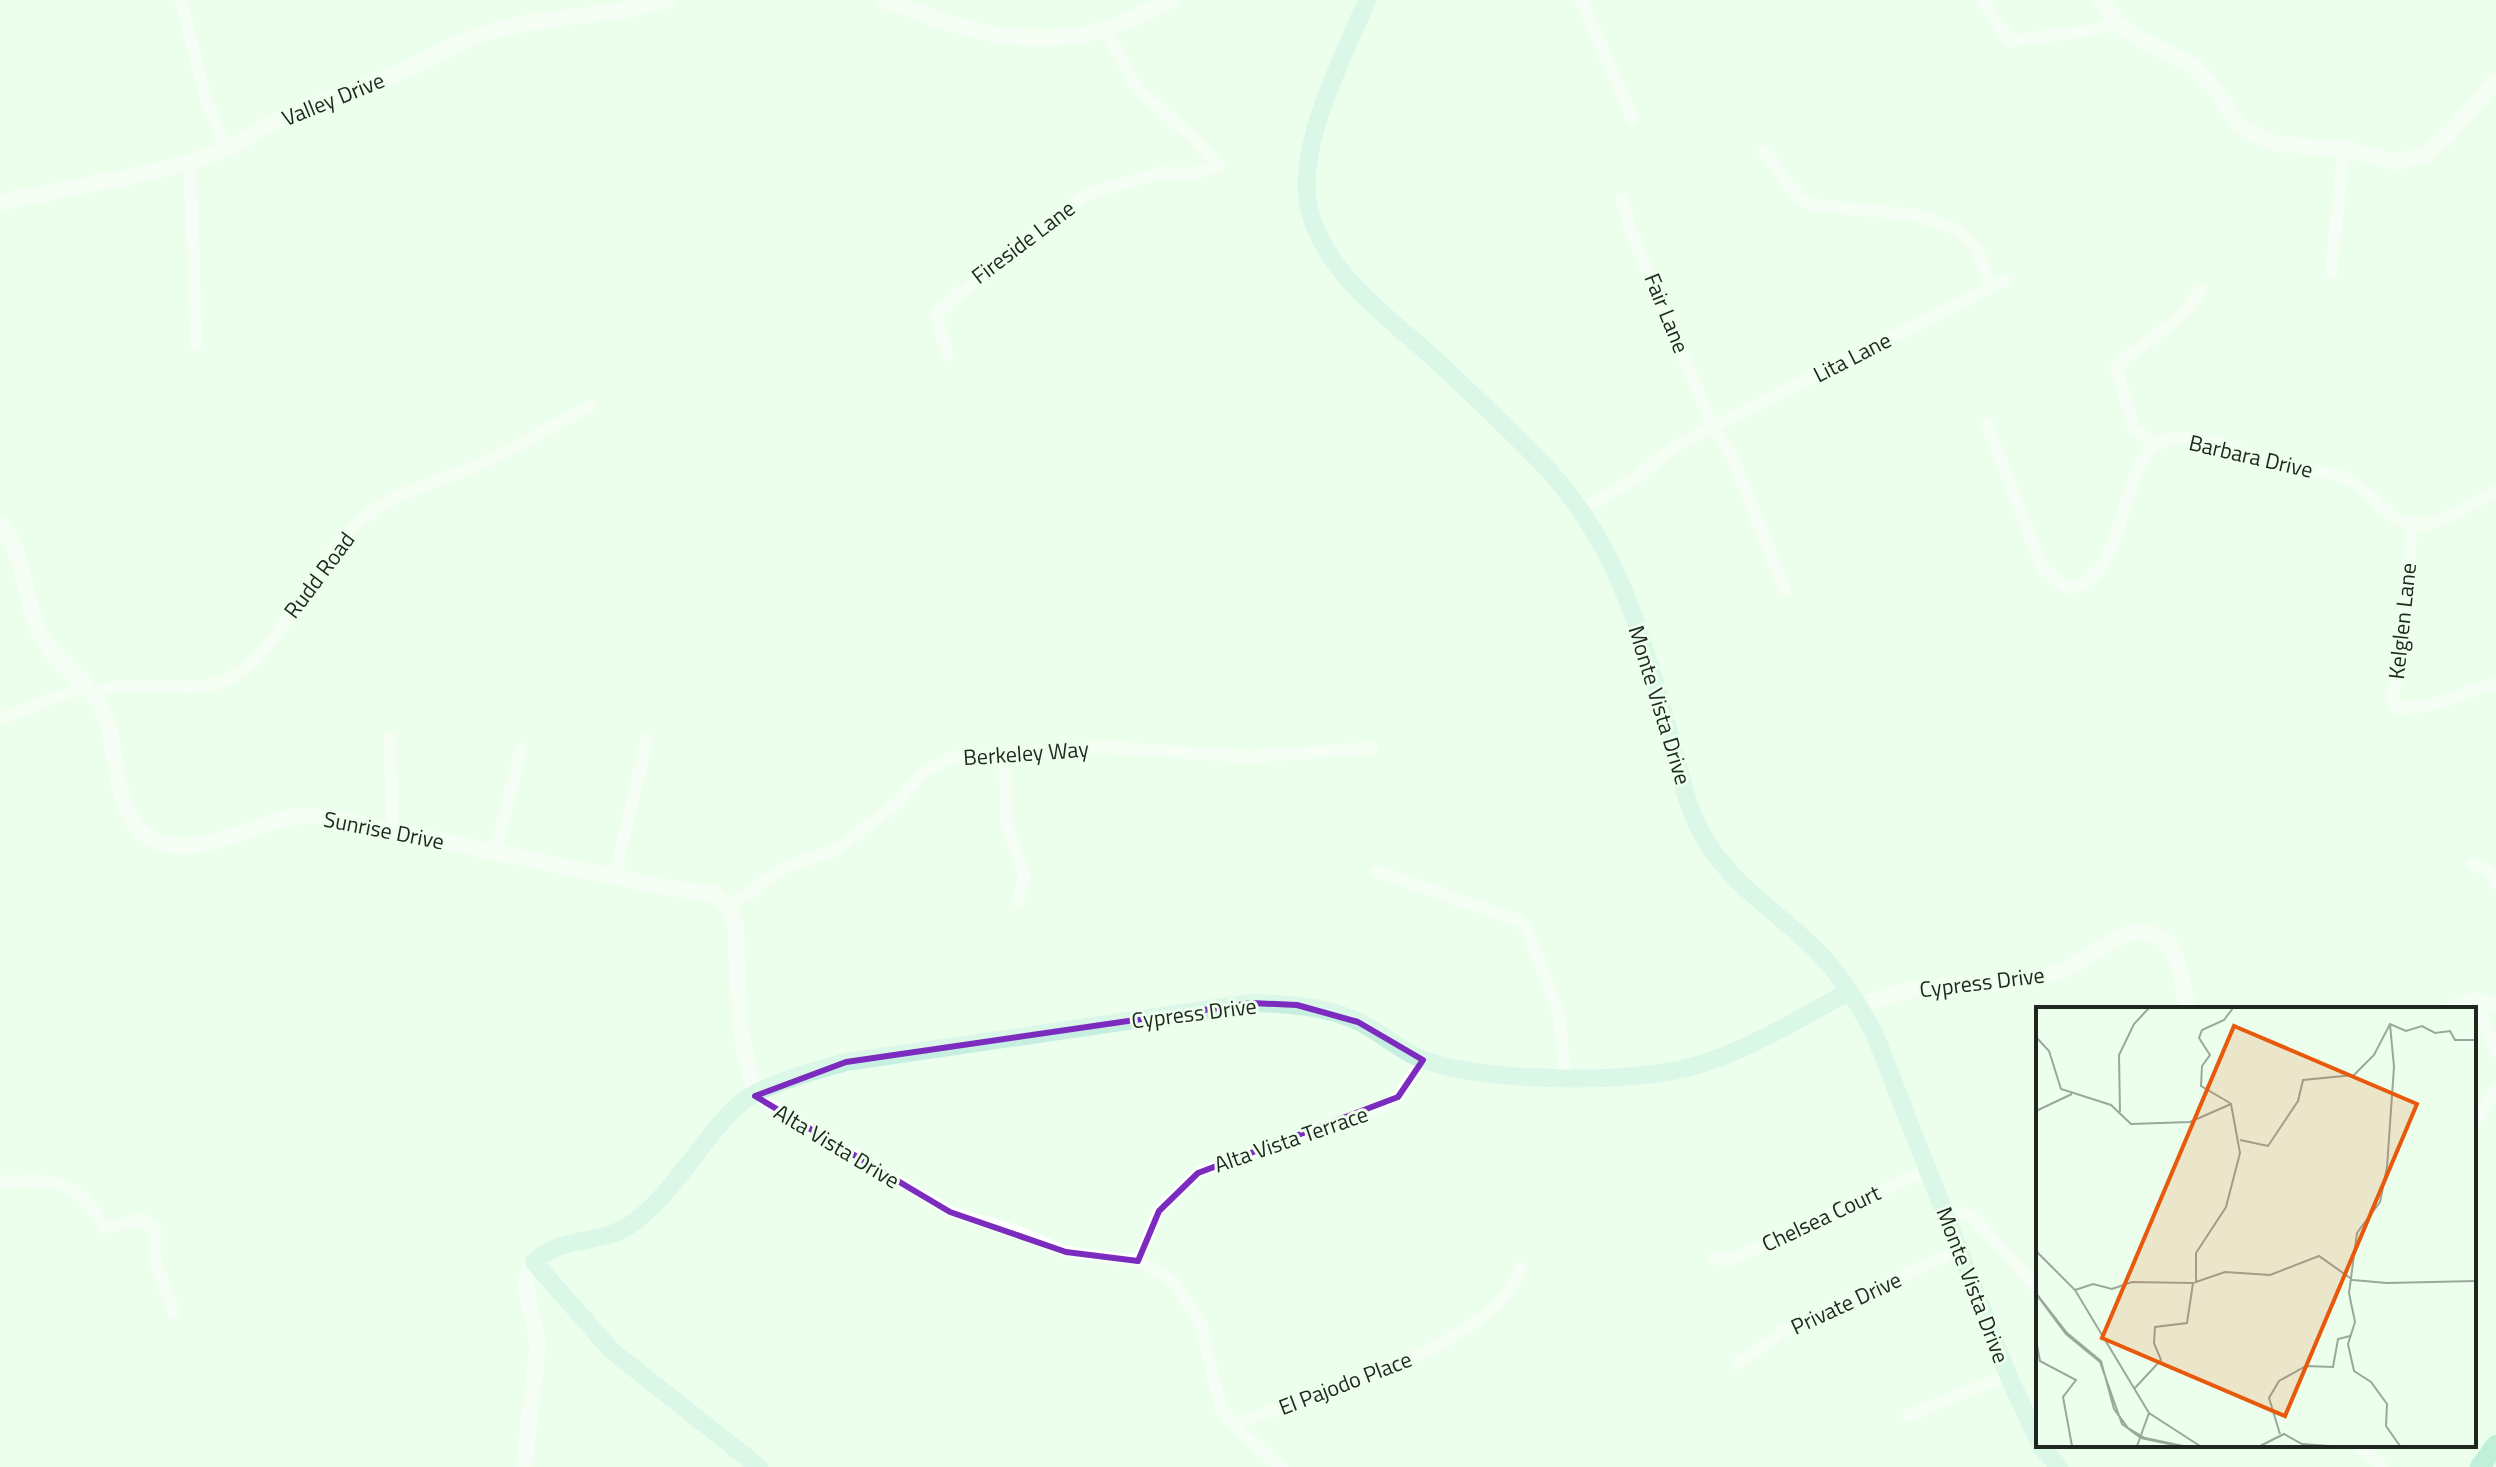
<svg xmlns="http://www.w3.org/2000/svg" width="2496" height="1467" viewBox="0 0 2496 1467" font-family="'Titillium Web',sans-serif">
<rect width="100%" height="100%" fill="#ecfeec"/>
<g fill="none" stroke-linecap="round" stroke-linejoin="round">
<path stroke="#fff" stroke-width="12" d="M 181,0 L 208,106 L 227,149
M 1581,0 L 1633,119
M 1982,0 L 2009,41 L 2096,30 L 2116,22
M 1764,151 L 1799,198 L 1815,205 L 1915,215 L 1958,230 L 1977,249 L 1991,287
M 190,161 L 196,344
M 1622,199 L 1631,231 L 1713,427 L 1731,454 L 1785,590
M 2331,272 L 2344,149
M 947,355 L 936,313 L 1085,195 L 1163,172 L 1187,174 L 1219,167 L 1192,136 L 1138,90 L 1105,29
M 1987,424 L 2042,567 L 2067,588 C 2131,584 2115,456 2166,440 C 2205,429 2251,460 2289,469 C 2306,473 2326,469 2342,476 C 2367,486 2384,519 2412,524 C 2438,528 2473,503 2496,491
M 2157,444 L 2134,429 L 2116,367 C 2146,338 2178,328 2201,290
M 1583,509 L 1634,479 L 1677,445 L 2005,280
M 2412,524 L 2400,674 L 2391,697 L 2398,709 L 2430,705 L 2496,683
M 92,693 C 136,674 197,701 234,676 C 293,637 312,557 368,514 C 399,491 438,482 473,467 C 513,450 552,426 591,406
M 0,719 L 86,686
M 390,737 L 393,830
M 1005,753 L 1007,826 L 1025,877 L 1017,902
M 495,852 L 521,749
M 2471,863 L 2489,871 L 2496,883
M 1376,871 L 1520,921 L 1527,929 L 1559,1014 L 1565,1076
M 615,875 L 647,739
M 728,907 L 784,868 L 837,849 L 896,804 L 923,772 L 953,757 L 1106,747 L 1249,757 L 1372,748
M 2476,1000 L 2496,1052
M 755,1096 L 950,1212 L 1013,1230 L 1066,1252 L 1138,1261 L 1164,1275 L 1177,1287 L 1201,1324 L 1221,1409 L 1240,1432 L 1281,1467
M 2474,1124 L 2496,1089
M 0,1182 C 49,1178 82,1179 104,1228 L 140,1219 L 155,1229 L 155,1261 L 174,1313
M 1946,1215 L 1956,1212 L 1971,1216 L 2038,1288
M 1713,1258 L 1728,1261 L 1928,1169
M 1138,1261 L 1159,1211 L 1198,1173 L 1386,1105 L 1398,1097 L 1423,1060
M 1737,1364 L 1785,1330 L 1959,1250
M 1907,1416 L 2008,1375
M 1233,1424 C 1303,1399 1498,1345 1520,1269
M 2358,1445 L 2382,1467"/>
<path stroke="#fff" stroke-width="16" d="M 884,0 C 957,27 1027,53 1105,29 C 1128,22 1151,10 1173,0
M 2101,0 L 2116,22 L 2141,40 L 2192,65 L 2215,89 L 2239,126 L 2276,144 L 2344,149 L 2394,162 L 2423,156 L 2446,137 L 2496,81
M 0,203 C 74,185 153,177 224,150 C 242,143 259,129 277,120 C 315,102 356,91 395,74 C 424,62 453,43 483,34 C 543,14 606,19 667,0
M 0,525 C 25,552 24,601 40,633 C 54,664 91,681 104,713 C 123,758 108,840 176,846 C 214,849 252,826 288,818 C 299,815 312,816 324,816 L 663,887 L 715,894 L 728,907 L 736,927 L 740,1028 L 755,1096
M 1860,1006 C 1877,1000 1895,992 1913,990 C 1961,982 2014,988 2059,972 C 2087,962 2118,927 2148,933 C 2184,940 2178,983 2189,1009
M 2451,1009 L 2476,1000 L 2496,1004
M 524,1467 L 538,1343 L 525,1283 L 534,1262"/>
<path stroke="#c6efe2" stroke-width="18" d="M 1367,0 C 1344,57 1295,146 1309,208 C 1325,276 1392,319 1440,364 C 1473,395 1507,427 1539,460 C 1617,540 1639,627 1669,732 C 1679,767 1686,808 1705,839 C 1736,890 1779,912 1819,953 C 1842,977 1860,1006 1875,1035 L 2008,1375 L 2038,1440
M 2040,1445 L 2059,1467
M 759,1467 L 612,1351 L 534,1262 C 559,1236 601,1245 630,1225 C 675,1193 698,1143 737,1106 C 761,1084 815,1071 846,1062 L 1252,1003 C 1288,1004 1326,1006 1359,1022 C 1382,1033 1402,1053 1427,1061 C 1492,1082 1625,1084 1691,1067 C 1746,1052 1800,1018 1850,991"/>
<path stroke="#8ce0c4" stroke-width="20" d="M 2480,1467 L 2496,1445"/>
</g>
<path d="M0 0H2496V1467H0ZM 1252,1003 L 1297,1005 L 1358,1022 L 1423,1060 L 1398,1097 L 1198,1173 L 1159,1211 L 1138,1261 L 1066,1252 L 950,1212 L 755,1096 L 846,1062 Z" fill="#ecfeec" fill-opacity=".55" fill-rule="evenodd"/>
<path fill="none" stroke="#7b2cbf" stroke-width="6" stroke-linejoin="round" d="M 1252,1003 L 1297,1005 L 1358,1022 L 1423,1060 L 1398,1097 L 1198,1173 L 1159,1211 L 1138,1261 L 1066,1252 L 950,1212 L 755,1096 L 846,1062 Z"/>
<g text-anchor="middle" dominant-baseline="central" stroke-width="6" stroke-linejoin="round" paint-order="stroke">
<g font-size="22" fill="#1f261f" stroke="#ecfeec">
<text transform="translate(333 99) rotate(-22)">Valley Drive</text>
<text transform="translate(1023 242) rotate(-37)">Fireside Lane</text>
<text transform="translate(1667 313) rotate(68)">Fair Lane</text>
<text transform="translate(1852 357) rotate(-27)">Lita Lane</text>
<text transform="translate(2251 456) rotate(13)">Barbara Drive</text>
<text transform="translate(319 575) rotate(-53)">Rudd Road</text>
<text transform="translate(2402 621) rotate(-84)">Kelglen Lane</text>
<text transform="translate(1660 705) rotate(73)">Monte Vista Drive</text>
<text transform="translate(1026 753) rotate(-4)">Berkeley Way</text>
<text transform="translate(384 830) rotate(11)">Sunrise Drive</text>
<text transform="translate(1982 982) rotate(-7)">Cypress Drive</text>
<text transform="translate(1194 1013) rotate(-7)">Cypress Drive</text>
<text transform="translate(1291 1139) rotate(-19)">Alta Vista Terrace</text>
<text transform="translate(837 1146) rotate(31)">Alta Vista Drive</text>
<text transform="translate(1821 1218) rotate(-25)">Chelsea Court</text>
<text transform="translate(1973 1285) rotate(69)">Monte Vista Drive</text>
<text transform="translate(1846 1303) rotate(-25)">Private Drive</text>
<text transform="translate(1345 1383) rotate(-21)">El Pajodo Place</text>
</g>
</g>
<g transform="translate(2036 1007)">
<rect width="440" height="440" fill="#ecfeec"/>
<path fill="none" stroke="#9aa89a" stroke-width="2" d="M 354,17 L 358,60 L 351,160 L 344,195 L 321,226 L 313,286 L 319,315 L 312,337 L 318,364 L 335,375 L 351,397 L 350,419 L 364,439M 0,30 L 13,44 L 25,82 L 75,98 L 95,117 L 154,115 L 195,97 L 204,146 L 190,200 L 160,246 L 160,276M 194,96 L 165,79 L 166,59 L 174,48 L 163,31 L 166,23 L 188,13 L 197,1M 0,104 L 36,87M 84,105 L 83,48 L 98,17 L 113,1M 204,133 L 232,139 L 262,94 L 267,73 L 318,68 L 338,48 L 354,17 L 370,24 L 386,19 L 399,26 L 414,24 L 419,33 L 440,33M 0,244 L 39,283 L 113,406 L 164,439M 351,276 L 440,274M 39,283 L 57,277 L 76,282 L 96,275 L 157,276 L 189,265 L 234,268 L 283,249 L 317,273 L 351,276M 0,286 L 31,326 L 65,354 L 78,402 L 92,421 L 109,431 L 147,439M 0,287 L 30,327 L 64,355 L 86,417 L 105,431 L 143,439M 0,333 L 4,354 L 40,373 L 27,390 L 36,439M 98,382 L 125,353 L 118,336 L 119,320 L 151,316 L 157,276M 244,427 L 233,391 L 243,374 L 270,359 L 297,360 L 302,332 L 314,329M 101,439 L 113,406M 224,439 L 248,427 L 266,437 L 293,439"/>
<path fill="#e8590c" fill-opacity="0.15" stroke="#e8590c" stroke-width="4" d="M 198,19 L 381,97 L 249,409 L 66,331 Z"/>
<rect width="440" height="440" fill="none" stroke="#1f261f" stroke-width="4"/>
</g>
</svg>
